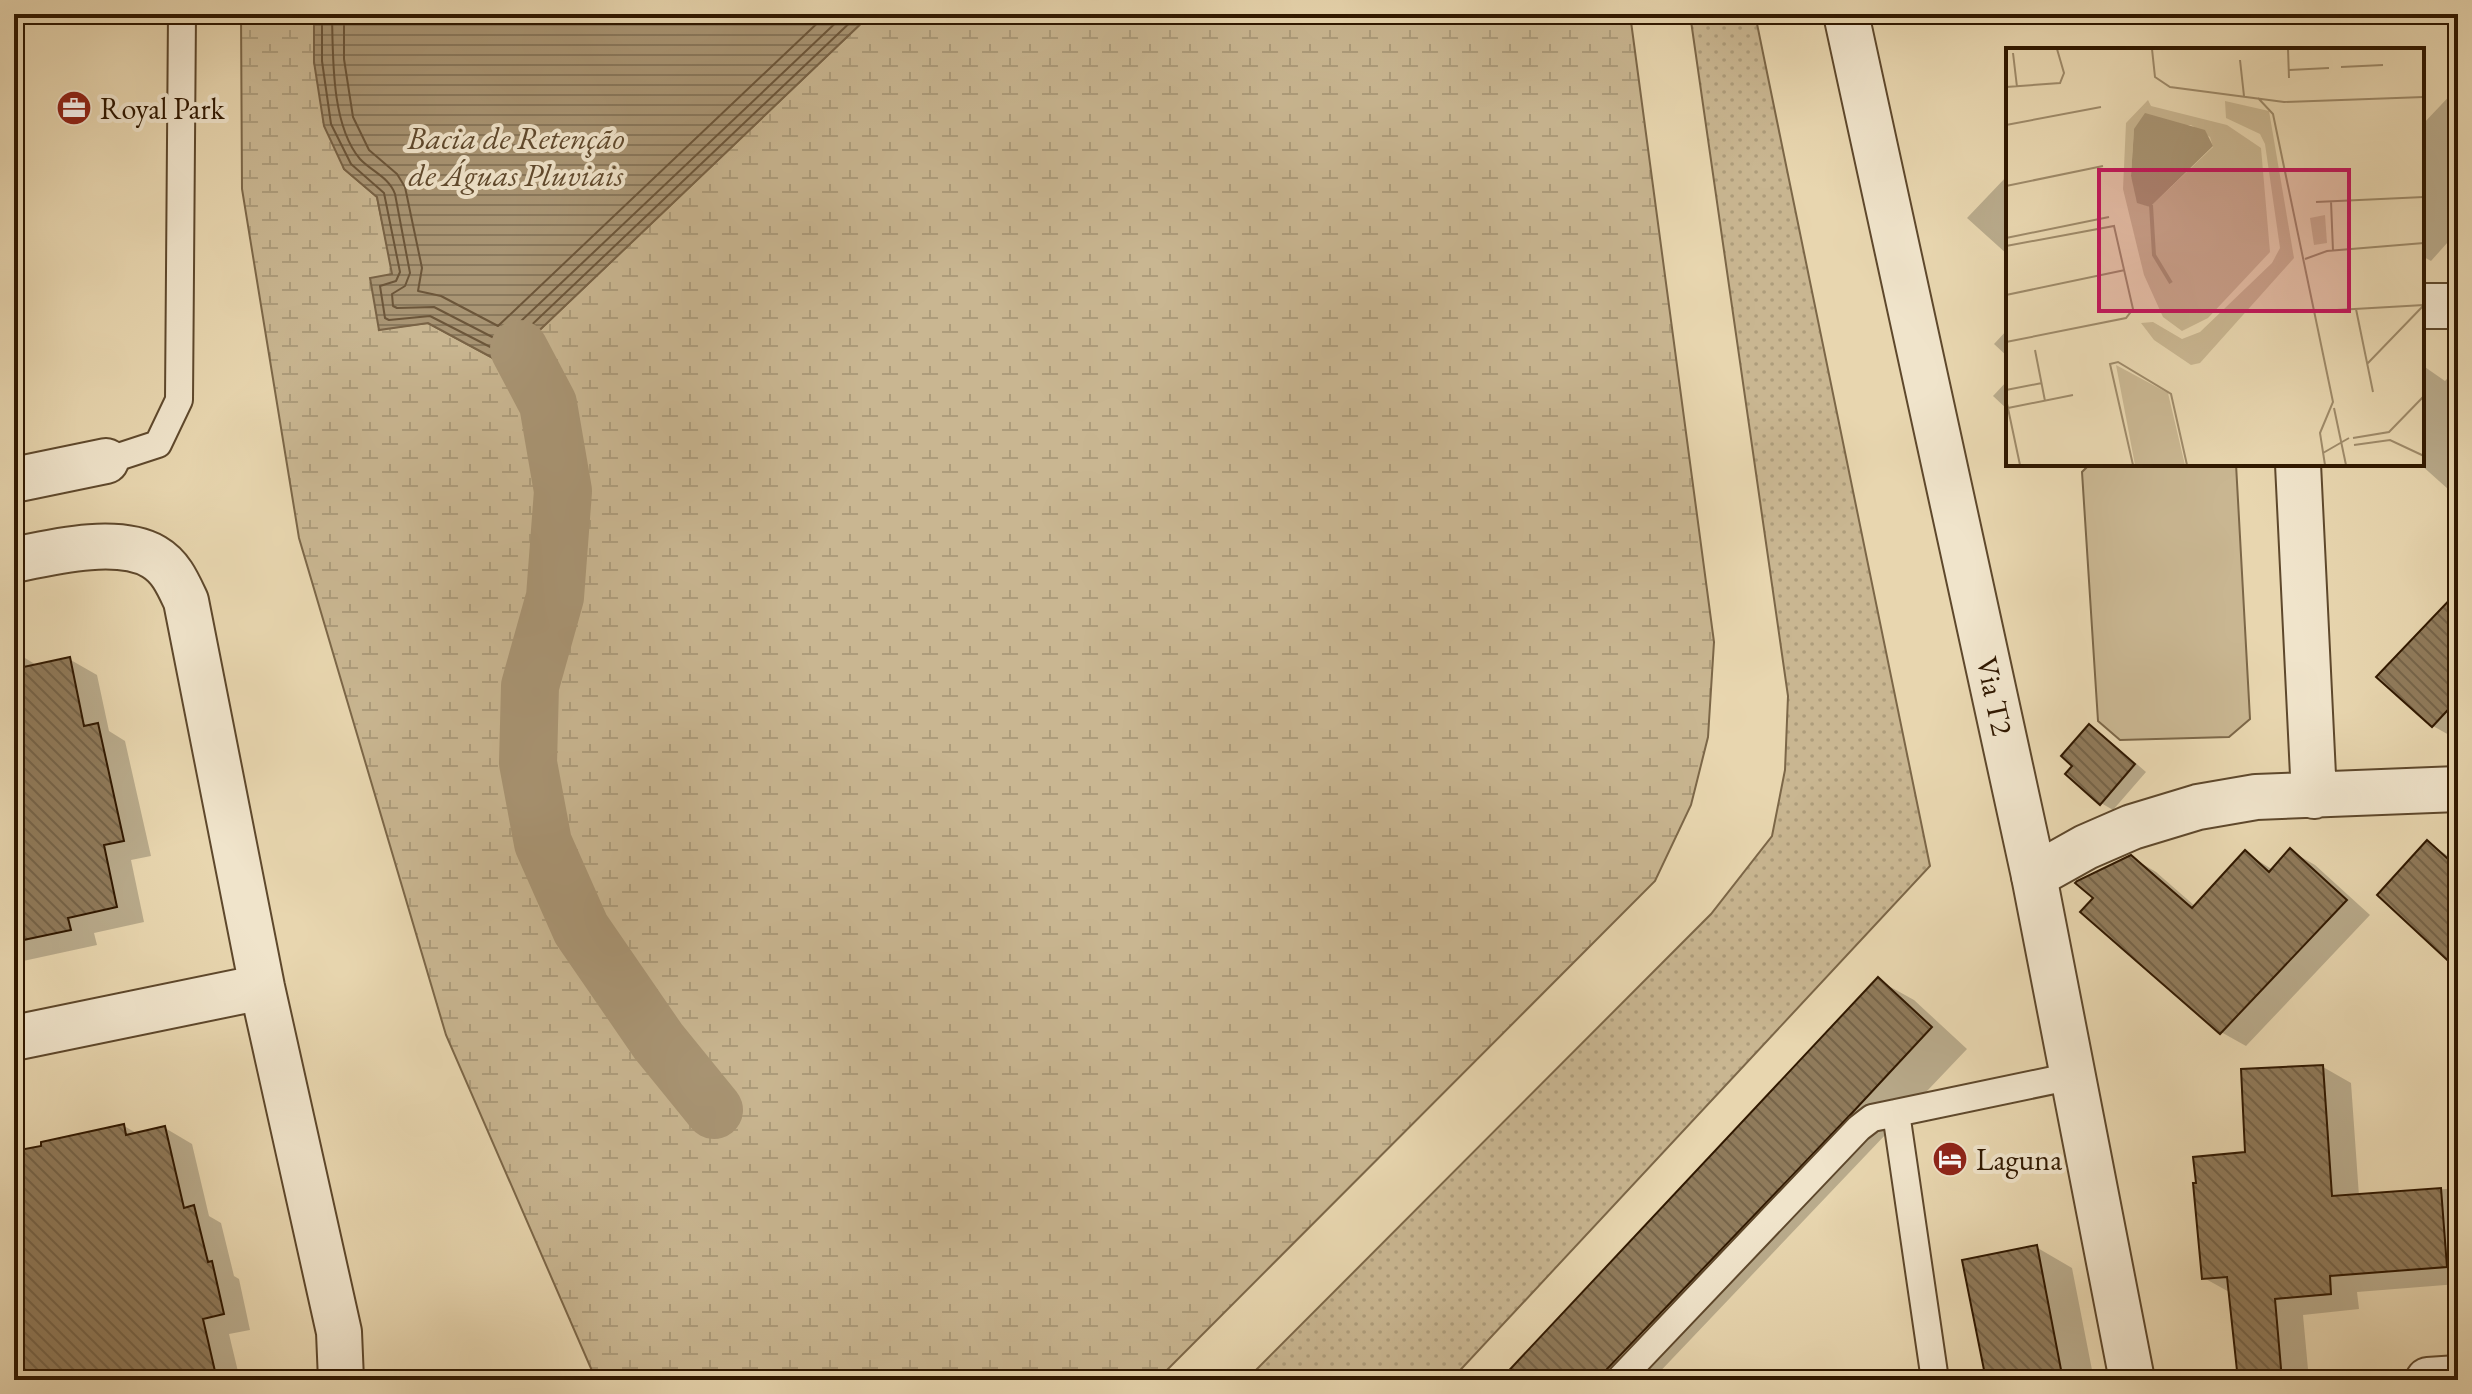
<svg xmlns="http://www.w3.org/2000/svg" width="2472" height="1394" viewBox="0 0 2472 1394" font-family="'EB Garamond',serif">
<defs>
<pattern id="grass-dots" width="8" height="8" patternUnits="userSpaceOnUse" patternTransform="scale(2)"><rect width="8" height="8" fill="#c9b691"/><path d="M2 2h.1M6 6h.1" fill="none" stroke="#ad9c7b" stroke-width="1.8" stroke-linecap="round"/></pattern>
<pattern id="wetland-marsh" width="20" height="14" patternUnits="userSpaceOnUse" patternTransform="scale(2)"><rect width="20" height="14" fill="#c9b691"/><path d="M1 5h8M5 5V1M11 12h8M15 12V8" fill="none" stroke="#ad9c7b"/></pattern>
<pattern id="water-rules" width="6" height="5" patternUnits="userSpaceOnUse" patternTransform="scale(2)"><rect width="6" height="5" fill="#a99574"/><path d="M0 2.5h6" fill="none" stroke="#8a795d"/></pattern>
<pattern id="building-back-hatch" width="6" height="6" patternUnits="userSpaceOnUse" patternTransform="scale(2)"><rect width="6" height="6" fill="#907b5b"/><path d="M-1 5l2 2M0 0l6 6M5-1l2 2" fill="none" stroke="#766449"/></pattern>
</defs>
<rect width="100%" height="100%" fill="#e8d6af"/>
<filter id="stains"><feTurbulence type="fractalNoise" baseFrequency=".0025" numOctaves="4"/><feColorMatrix values="0 0 0 0 .2 0 0 0 0 .09 0 0 0 0 .02 0 0 0 .5 -.17"/></filter>
<radialGradient id="worn" r=".72"><stop offset=".6" stop-color="#630" stop-opacity="0"/><stop offset="1" stop-color="#630" stop-opacity=".3"/></radialGradient>
<path fill="url(#grass-dots)" stroke="#7c6748" stroke-width="2" d="M 1690,14 L 1755,14 L 1930,866 L 1451,1380 L 1246,1380 L 1711,914 L 1772,836 L 1785,770 L 1788,696 Z"/>
<path fill="url(#wetland-marsh)" stroke="#7c6748" stroke-width="2" d="M 241,14 L 314,14 L 314,62 L 344,169 L 377,197 L 393,274 L 379,329 L 428,323 L 504,364 L 871,14 L 1630,14 L 1714,642 L 1708,737 L 1691,805 L 1655,881 L 1157,1380 L 596,1380 L 446,1035 L 299,538 L 242,189 Z"/>
<path fill="#c9b691" stroke="#7c6748" stroke-width="2" d="M 2090,464 L 2236,464 L 2250,719 L 2229,737 L 2120,740 L 2098,721 L 2082,472 Z"/>
<path fill="url(#water-rules)" stroke="#796346" stroke-width="2" d="M 314,14 L 871,14 L 504,364 L 428,323 L 379,330 L 370,278 L 392,274 L 377,197 L 344,169 L 324,126 L 314,62 Z"/>
<path fill="#0003" d="M 2458,87 L 2458,249 L 2448,242 L 2431,261 L 2422,256 L 2422,125 Z
M 2008,175 L 2008,255 L 1967,218 Z
M 2008,329 L 2008,357 L 1994,344 Z
M 2422,365 L 2445,381 L 2458,367 L 2458,498 L 2420,464 Z
M 2008,380 L 2008,410 L 1993,396 Z
M 2458,593 L 2458,740 L 2433,726 Z
M 20,655 L 38,666 L 69,659 L 97,675 L 109,731 L 125,741 L 151,856 L 131,860 L 144,922 L 94,933 L 97,945 L 14,963 L 14,657 Z
M 2090,727 L 2102,734 L 2146,772 L 2113,810 L 2101,803 L 2075,765 Z
M 2428,843 L 2458,862 L 2458,967 Z
M 2291,851 L 2315,865 L 2370,915 L 2246,1046 L 2221,1032 L 2096,897 L 2131,857 L 2156,872 L 2196,907 L 2246,853 L 2273,870 Z
M 1878,980 L 1914,1000 L 1967,1049 L 1652,1380 L 1503,1380 Z
M 2323,1067 L 2351,1083 L 2359,1196 L 2458,1188 L 2458,1284 L 2357,1292 L 2359,1309 L 2303,1315 L 2309,1380 L 2228,1380 L 2240,1379 L 2231,1293 L 2204,1278 L 2247,1154 Z
M 124,1126 L 138,1134 L 165,1128 L 192,1144 L 209,1216 L 221,1223 L 234,1276 L 239,1279 L 250,1330 L 229,1334 L 240,1380 L 14,1380 L 14,1154 Z
M 2036,1247 L 2072,1268 L 2094,1380 L 1988,1380 Z"/>
<g fill="none" stroke-linecap="round" stroke-linejoin="round">
<path stroke="#6c563a" stroke-width="2" d="M 322,14 L 322,61 L 331,124 L 351,164 L 384,193 L 400,272 L 396,281 L 380,286 L 385,318 L 389,320 L 430,316 L 502,353 L 859,14
M 332,14 C 333,56 331,125 360,159 C 371,171 389,177 395,194 L 410,273 L 405,286 L 392,294 L 393,306 L 397,308 L 434,307 L 500,341 L 845,14
M 344,14 L 344,59 L 353,117 L 369,150 L 397,174 L 405,187 L 422,268 L 418,291 L 441,296 L 498,326 L 827,14"/>
<path stroke="#a99574" stroke-width="58" d="M 519,349 L 548,404 L 563,491 L 555,597 L 530,686 L 528,763 L 543,843 L 581,929 L 658,1041 L 714,1110"/>
</g>
<path fill="url(#building-back-hatch)" stroke="#301800" stroke-width="2" d="M 2458,591 L 2458,699 L 2432,727 L 2376,677 Z
M 70,657 L 84,726 L 98,723 L 124,841 L 104,845 L 117,907 L 68,918 L 71,930 L 14,942 L 14,669 Z
M 2089,724 L 2135,764 L 2100,805 L 2065,774 L 2072,766 L 2061,756 Z
M 2427,840 L 2458,868 L 2458,970 L 2377,895 Z
M 2290,848 L 2347,900 L 2220,1034 L 2080,912 L 2093,898 L 2075,883 L 2077,881 L 2131,855 L 2192,908 L 2245,850 L 2269,872 Z
M 1878,977 L 1932,1027 L 1852,1113 L 1607,1369 L 1602,1380 L 1500,1380 Z
M 2323,1065 L 2332,1196 L 2441,1188 L 2447,1267 L 2330,1276 L 2331,1294 L 2275,1299 L 2282,1380 L 2238,1380 L 2227,1277 L 2202,1279 L 2193,1183 L 2196,1183 L 2193,1157 L 2245,1152 L 2241,1069 Z
M 124,1124 L 126,1135 L 165,1126 L 184,1208 L 194,1205 L 208,1262 L 212,1261 L 224,1314 L 203,1319 L 217,1380 L 14,1380 L 14,1151 L 41,1146 L 41,1142 Z
M 2037,1245 L 2063,1380 L 1986,1380 L 1962,1260 Z"/>
<g fill="none" stroke-linecap="round" stroke-linejoin="round">
<defs>
<path id="service" d="M 106,461 L 158,444 L 179,400 L 182,14
M 1619,1380 L 1859,1128 L 1872,1118 L 1896,1113
M 1935,1380 L 1896,1113 L 2073,1076"/>
<path id="minor" d="M 2422,306 L 2458,306
M 2298,464 L 2314,796
M 14,560 C 52,552 118,536 154,557 C 171,567 178,584 186,601 L 262,987 L 339,1332 L 341,1380
M 2034,876 L 2086,847 L 2132,827 L 2198,807 L 2256,797 L 2458,789
M 14,1038 L 262,987
M 2428,1380 L 2458,1378"/>
<path id="tertiary" d="M 1846,14 L 2034,876 L 2132,1380
M 14,480 L 106,461"/>
</defs>
<use href="#service" stroke="#5e482c" stroke-width="30"/>
<use href="#minor" stroke="#5e482c" stroke-width="48"/>
<use href="#tertiary" stroke="#5e482c" stroke-width="48"/>
<use href="#service" stroke="#f0e4cb" stroke-width="26"/>
<use href="#minor" stroke="#f0e4cb" stroke-width="44"/>
<use href="#tertiary" stroke="#f0e4cb" stroke-width="44"/>
</g>
<defs>
<symbol id="office-disc" viewBox="-11 -11 22 22"><circle r="9.5" fill="#8f2418" stroke="#f0e4cb"/><path d="M-6-3h4V-5.5h4V-3h4V5H-6ZM-1-4.5V-3h2v-1.5ZM-6 0V1H6V0Z" fill="#fff"/></symbol>
<symbol id="hotel-disc" viewBox="-11 -11 22 22"><circle r="9.5" fill="#8f2418" stroke="#f0e4cb"/><path d="M-6-4.5h1.5V1H6V5H4.5V3h-9V5H-6ZM-4 0a1.8 1.8 0 1 1 3.6 0ZM.5 0V-2.5h3Q6-2.5 6 0Z" fill="#fff"/></symbol>
</defs>
<g fill-rule="evenodd">
<use href="#office-disc" x="54" y="88" width="40" height="40"/>
<use href="#hotel-disc" x="1930" y="1139" width="40" height="40"/>
</g>
<g text-anchor="middle" dominant-baseline="central" stroke-width="8" stroke-linejoin="round" paint-order="stroke">
<g font-size="30" fill="#301800" stroke="#f0e4cb" text-anchor="start">
<text x="100" y="108">Royal Park</text>
<text x="1976" y="1159">Laguna</text>
</g>
<g font-size="30" fill="#301800" stroke="#f0e4cb">
<text transform="translate(1995 696) rotate(78)">Via T2</text>
</g>
<g font-size="32" font-style="italic" fill="#604a2e" stroke="#f0e4cb">
<text x="516" y="138">Bacia de Retenção<tspan x="516" dy="37">de Águas Pluviais</tspan></text>
</g>
</g>
<g transform="translate(2006 48)">
<rect width="418" height="418" fill="#e8d6af"/>
<path d="M 219,53 L 263,63 L 288,210 L 194,315 L 185,317 L 148,292 L 135,275 L 147,274 L 176,291 L 194,284 L 266,215 L 274,200 L 259,96 L 254,86 L 220,70 ZM 110,317 L 162,345 L 179,417 L 129,417 Z" fill="#c9b691"/>
<path d="M 142,52 L 145,58 L 221,77 L 255,100 L 264,204 L 202,270 L 176,283 L 157,269 L 138,227 L 117,141 L 120,75 ZM 185,77 L 204,89 L 207,99 L 144,159 L 136,155 L 125,128 L 128,81 Z" fill="#c9b691" fill-rule="evenodd"/>
<path d="M 319,167 L 321,195 L 308,197 L 304,170 Z" fill="#c9b691"/>
<path d="M 139,65 L 199,82 L 207,98 L 144,159 L 131,155 L 125,128 L 128,81 Z" fill="#a99574"/>
<path fill="none" stroke="#a99574" stroke-width="4" d="M 145,157 L 148,207 L 165,235"/>
<path fill="none" stroke="#9e8a69" stroke-width="2" d="M 146,1 L 149,29 L 164,39 L 278,54 L 418,49M 282,1 L 283,30M 7,5 L 11,39M 234,12 L 238,48M 335,19 L 377,17M 283,22 L 323,20M 0,39 L 54,35 L 58,25 L 51,1M 252,50 L 267,66 L 327,354 L 314,385 L 319,417M 0,77 L 95,59M 0,138 L 97,118M 325,153 L 327,203M 310,154 L 418,149M 0,190 L 103,169M 0,198 L 108,178 L 127,261 L 120,270 L 0,294M 299,211 L 321,203 L 418,195M 0,247 L 119,222M 350,261 L 367,344M 331,262 L 418,257M 29,302 L 39,353M 361,316 L 418,257M 0,342 L 36,335M 0,351 L 14,417M 2,360 L 67,347M 328,360 L 340,417M 347,390 L 383,384 L 418,348M 348,397 L 384,392 L 418,408M 317,405 L 343,390M 127,417 L 104,316 L 112,314 L 165,346 L 181,417"/>
<path fill="#c2185b" fill-opacity="0.15" stroke="#c2185b" stroke-width="4" d="M 93,122 L 343,122 L 343,263 L 93,263 Z"/>
<rect width="418" height="418" fill="none" stroke="#301800" stroke-width="4"/>
</g>
<rect width="2472" height="1394" fill="none" stroke="#e8d6af" stroke-width="48"/>
<rect x="16" y="16" width="2440" height="1362" fill="none" stroke="#301800" stroke-width="4"/>
<rect x="24" y="24" width="2424" height="1346" fill="none" stroke="#301800" stroke-width="2"/>
<rect width="100%" height="100%" filter="url(#stains)"/>
<rect width="100%" height="100%" fill="url(#worn)"/>
</svg>
